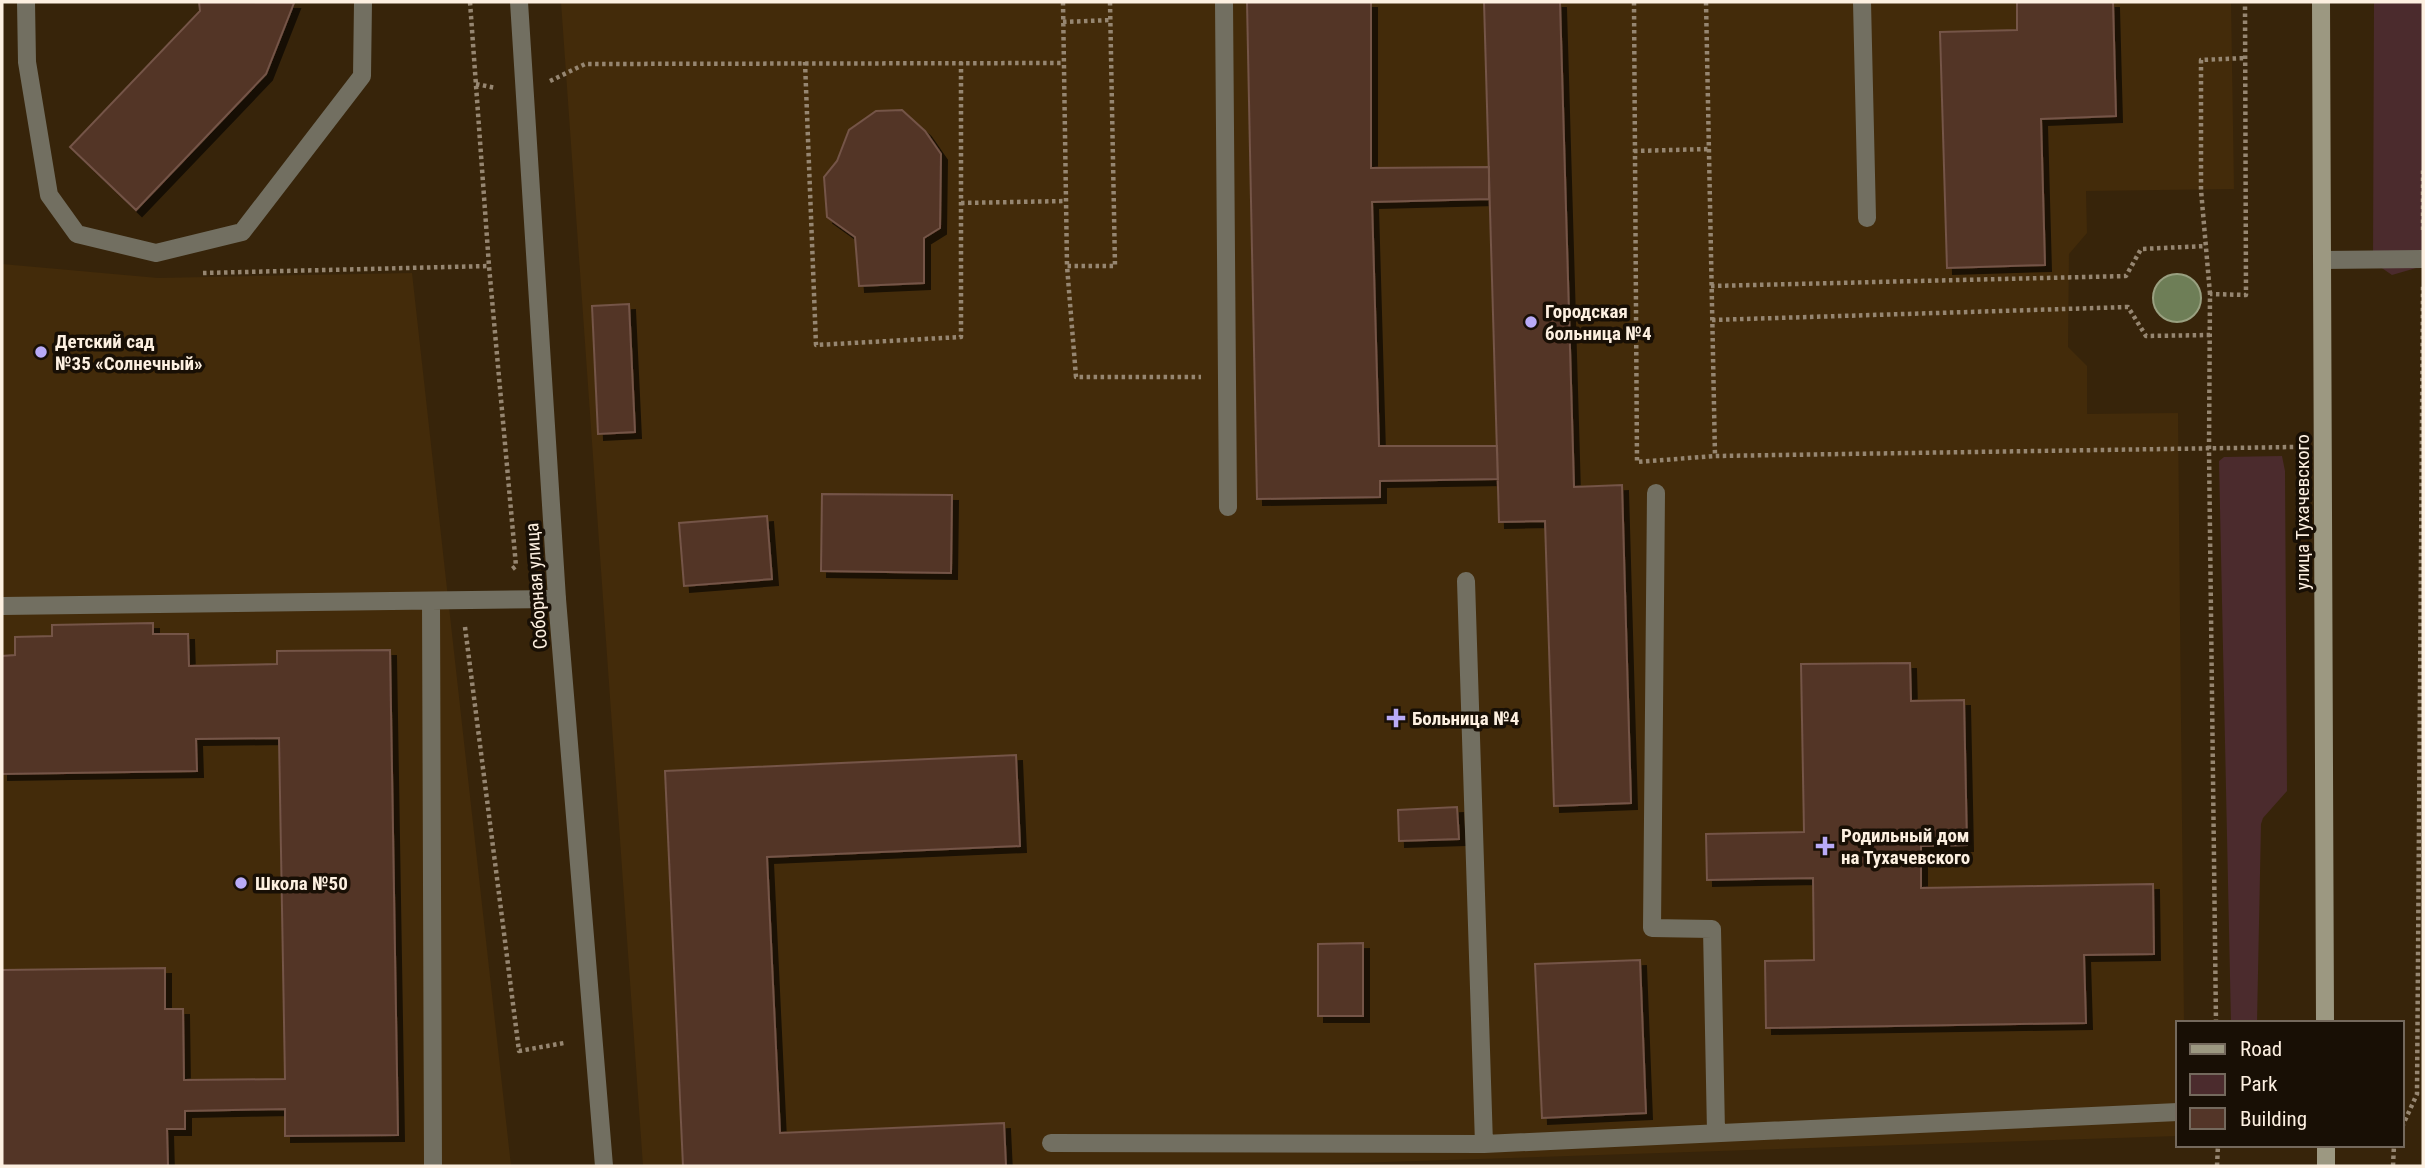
<svg xmlns="http://www.w3.org/2000/svg" width="2425" height="1168" viewBox="0 0 2425 1168" font-family="'Roboto Condensed',sans-serif">
<defs>
<filter id="shadow"><feDropShadow dx="6" dy="6" stdDeviation="0" flood-color="#0009"/></filter>
</defs>
<rect width="100%" height="100%" fill="#37240a"/>
<path fill="#432b0a" d="M 561,2 L 2231,2 L 2234,189 L 2086,191 L 2087,233 L 2069,254 L 2068,347 L 2087,366 L 2087,414 L 2178,413 L 2184,1023 L 2178,1023 L 2178,1136 L 1263,1166 L 643,1166 Z
M 2,264 L 158,278 L 412,273 L 511,1166 L 2,1166 Z"/>
<path fill="#4b2b2d" d="M 2374,2 L 2423,2 L 2423,266 L 2392,275 L 2373,262 Z
M 2282,456 L 2285,471 L 2287,791 L 2263,818 L 2261,824 L 2257,1023 L 2231,1023 L 2219,461 L 2224,457 Z"/>
<path fill="#6e7e57" stroke="#99a080" stroke-width="2" d="M2153 298a24 24 0 1 1 48 0a24 24 0 1 1-48 0Z"/>
<path fill="#533528" stroke="#745447" stroke-width="2" filter="url(#shadow)" d="M 199,2 L 294,3 L 266,74 L 136,210 L 70,147 L 200,11 Z
M 1247,2 L 1371,2 L 1371,168 L 1489,167 L 1489,199 L 1372,202 L 1379,446 L 1497,446 L 1498,479 L 1380,481 L 1380,497 L 1257,499 Z
M 1484,2 L 1560,2 L 1574,487 L 1622,485 L 1631,803 L 1554,806 L 1545,521 L 1499,522 Z
M 2017,2 L 2113,2 L 2116,116 L 2041,119 L 2045,265 L 1947,268 L 1940,32 L 2017,30 Z
M 902,110 L 925,131 L 941,154 L 940,228 L 924,238 L 924,283 L 859,286 L 855,237 L 827,217 L 824,177 L 837,161 L 849,130 L 876,111 Z
M 629,304 L 635,432 L 598,434 L 592,306 Z
M 822,494 L 952,495 L 951,573 L 821,571 Z
M 767,516 L 772,579 L 684,586 L 679,523 Z
M 153,623 L 153,634 L 188,634 L 189,666 L 277,664 L 277,651 L 390,650 L 398,1135 L 285,1136 L 285,1109 L 185,1111 L 185,1129 L 167,1129 L 168,1166 L 2,1166 L 2,970 L 165,968 L 165,1009 L 183,1009 L 184,1080 L 285,1079 L 279,738 L 196,739 L 197,771 L 2,774 L 2,656 L 15,655 L 15,637 L 52,636 L 52,625 Z
M 1910,663 L 1911,701 L 1964,700 L 1967,845 L 1921,846 L 1921,888 L 2153,884 L 2154,954 L 2084,955 L 2086,1023 L 1766,1028 L 1765,961 L 1814,960 L 1813,878 L 1707,880 L 1706,834 L 1804,832 L 1801,664 Z
M 1016,755 L 1020,846 L 767,857 L 780,1133 L 1004,1123 L 1006,1166 L 683,1166 L 665,771 Z
M 1457,807 L 1459,839 L 1399,841 L 1398,810 Z
M 1363,943 L 1363,1016 L 1318,1016 L 1318,944 Z
M 1640,960 L 1646,1113 L 1542,1118 L 1535,964 Z"/>
<g fill="none" stroke-linecap="round" stroke-linejoin="round">
<path stroke="#968671" stroke-width="4.5" stroke-dasharray="3.5 3.5" stroke-linecap="butt" d="M 470,2 L 489,266 L 516,566 L 511,570
M 1063,2 L 1067,266
M 1110,2 L 1115,266 L 1067,266 L 1076,377 L 1201,377
M 1634,2 L 1637,462 L 1715,456 L 2294,447
M 1706,2 L 1715,456
M 1063,22 L 1111,20
M 805,62 L 816,345 L 961,337 L 961,62
M 550,81 L 585,64 L 1064,63
M 476,84 L 496,88
M 1634,151 L 1709,149
M 961,203 L 1066,201
M 2423,230 L 2423,168
M 203,273 L 489,266
M 1711,286 L 2126,276 L 2141,249 L 2206,246
M 2210,294 L 2201,190 L 2201,60 L 2246,58
M 1712,320 L 2128,307 L 2146,336 L 2210,335
M 465,627 L 519,1051 L 564,1043
M 2216,1023 L 2209,450 L 2210,294 L 2246,295 L 2245,2
M 2402,1127 L 2417,1094 L 2423,285
M 2217,1166 L 2218,1145
M 2393,1166 L 2394,1145"/>
<path stroke="#726f61" stroke-width="18" d="M 26,2 L 27,62 L 49,195 L 77,234 L 156,253 L 242,232 L 362,76 L 363,2
M 1224,2 L 1228,507
M 1862,2 L 1867,218
M 2322,260 L 2423,259
M 1656,493 L 1652,928 L 1712,929 L 1716,1132
M 1466,581 L 1484,1144
M 431,601 L 433,1166
M 2,606 L 557,599
M 1051,1143 L 1484,1144 L 2178,1112"/>
<path stroke="#726f61" stroke-width="18" d="M 519,2 L 557,599 L 604,1166"/>
<path stroke="#9c9881" stroke-width="18" d="M 2321,2 L 2325,1023
M 2326,1145 L 2326,1166"/>
</g>
<g fill="#b9abf7" stroke="#180f05" stroke-width="2.5">
<circle cx="1531" cy="322" r="7"/>
<circle cx="41" cy="352" r="7"/>
<path d="M1392.5 707.5h7v7h7v7h-7v7h-7v-7h-7v-7h7z"/>
<path d="M1821.5 835.5h7v7h7v7h-7v7h-7v-7h-7v-7h7z"/>
<circle cx="241" cy="883" r="7"/>
</g>
<g text-anchor="middle" dominant-baseline="central" stroke-width="7" stroke-linejoin="round" paint-order="stroke">
<g font-size="19" font-weight="bold" fill="#fdf0e1" stroke="#180f05" text-anchor="start">
<text x="1545" y="311">Городская<tspan x="1545" dy="22">больница №4</tspan></text>
<text x="55" y="341">Детский сад<tspan x="55" dy="22">№35 «Солнечный»</tspan></text>
<text x="1412" y="718">Больница №4</text>
<text x="1841" y="835">Родильный дом<tspan x="1841" dy="22">на Тухачевского</tspan></text>
<text x="255" y="883">Школа №50</text>
</g>
<g font-size="19" fill="#fdf0e1" stroke="#180f05">
<text transform="translate(2302 512) rotate(-90)">улица Тухачевского</text>
<text transform="translate(536 586) rotate(-94)">Соборная улица</text>
</g>
</g>
<rect width="2425" height="1168" fill="none" stroke="#fdf0e1" stroke-width="7"/>
<rect x="2176" y="1021" width="228" height="126" fill="#180f05" stroke="#74695d" stroke-width="2"/>
<rect x="2190" y="1044" width="35" height="10" fill="#9c9881" stroke="#74695d" stroke-width="2"/>
<text x="2240" y="1056" font-size="21" fill="#fdf0e1">Road</text>
<rect x="2190" y="1074" width="35" height="21" fill="#4b2b2d" stroke="#74695d" stroke-width="2"/>
<text x="2240" y="1091" font-size="21" fill="#fdf0e1">Park</text>
<rect x="2190" y="1108" width="35" height="21" fill="#533528" stroke="#74695d" stroke-width="2"/>
<text x="2240" y="1126" font-size="21" fill="#fdf0e1">Building</text>
</svg>
